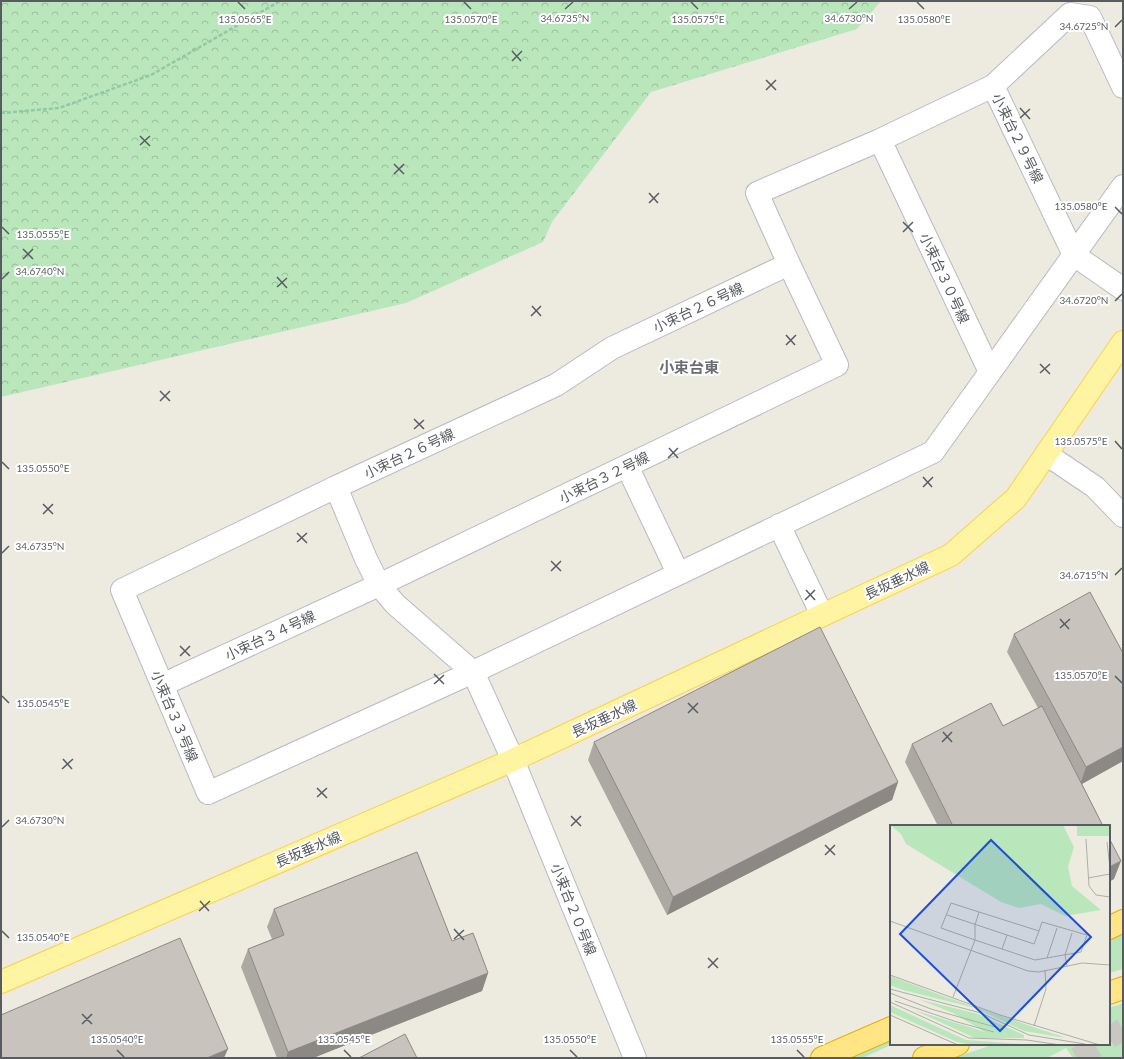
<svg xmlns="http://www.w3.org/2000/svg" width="1124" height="1059" viewBox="0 0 1124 1059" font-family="Lato,'Noto Sans JP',sans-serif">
<defs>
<pattern id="forest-crowns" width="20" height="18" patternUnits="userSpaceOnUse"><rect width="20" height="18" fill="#b9e7bb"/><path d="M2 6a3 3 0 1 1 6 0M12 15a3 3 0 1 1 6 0" fill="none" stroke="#99be9b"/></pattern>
</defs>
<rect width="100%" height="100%" fill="#edebdf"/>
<path fill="#b9e7bb" d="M 1123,929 L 1123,969 L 1109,973 L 1109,936 Z
M 1123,1003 L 1123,1058 L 1073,1058 L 1066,1048 L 1047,1058 L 953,1058 L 995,1044 L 1109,1044 L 1109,1008 Z
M 891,1037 L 891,1044 L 893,1044 L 863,1058 L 845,1058 Z"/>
<path fill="url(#forest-crowns)" d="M 1,1 L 881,1 L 857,29 L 651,92 L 552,222 L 543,242 L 406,303 L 1,397 Z"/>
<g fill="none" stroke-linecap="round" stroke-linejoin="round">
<path stroke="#c8c7c0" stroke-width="22" stroke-dasharray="22 11" stroke-linecap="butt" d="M 1109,1038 L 1123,1029
M 1077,1058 L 1099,1044"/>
<defs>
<path id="minor" d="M 993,86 L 1074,255 L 1123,289
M 880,140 L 990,372
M 1046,454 L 1095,487 L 1123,516
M 627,466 L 678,573
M 336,487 L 122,590 L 208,793 L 473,672 L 933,452 L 1123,186
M 779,525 L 822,615
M 162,685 L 379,585 L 837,365 L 789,264
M 635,1058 L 513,760 L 473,672 L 395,604 L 379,585 L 366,559 L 336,487 L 556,385 L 612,348 L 789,264 L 757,193 L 880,140 L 993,86 L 1070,14 L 1090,17 L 1123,87"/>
<path id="major" d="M 1,982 L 513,760 L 951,555 L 1016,498 L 1123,342"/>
<path id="highway" d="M 1109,928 L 1123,921
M 1109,993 L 1123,988
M 822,1058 L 891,1028
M 924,1058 L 958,1044"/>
</defs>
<use href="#minor" stroke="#b8bac0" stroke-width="24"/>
<use href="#major" stroke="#fbd14a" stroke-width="24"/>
<use href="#highway" stroke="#ecad00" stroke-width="24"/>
<path stroke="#92c8a3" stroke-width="2.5" stroke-dasharray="4 2" stroke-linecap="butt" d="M 1,113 L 59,108 L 151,75 L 280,1"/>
<use href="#minor" stroke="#fff" stroke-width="22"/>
<use href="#major" stroke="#fff4a2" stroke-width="22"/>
<use href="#highway" stroke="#ffe584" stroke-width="22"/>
</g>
<path fill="#aca9a3" d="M 1014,634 L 1123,761 L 1082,784 L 1103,826 L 938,826 L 905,762 L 912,744 L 1003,726 L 1038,708 L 1007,652 Z
M 594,742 L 898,782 L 892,800 L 667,915 L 588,760 Z
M 274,909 L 452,941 L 488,973 L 482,991 L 313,1058 L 277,1058 L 241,967 L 248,949 L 272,939 L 267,927 Z"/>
<path fill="#8c8984" d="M 1123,747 L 1123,761 L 1080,785 L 1086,767 Z
M 898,782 L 892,800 L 667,915 L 673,897 Z
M 1121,861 L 1114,879 L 1109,882 L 1109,867 Z
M 488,973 L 482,991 L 313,1058 L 286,1058 L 288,1052 Z
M 228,1049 L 224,1058 L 207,1058 Z"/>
<path fill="#c8c4bd" stroke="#8c8984" d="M 1090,592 L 1123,653 L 1123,747 L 1086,767 L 1014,634 Z
M 820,627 L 898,782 L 673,897 L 594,742 Z
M 991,703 L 1003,726 L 1042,706 L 1103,826 L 953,826 L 912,744 Z
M 1109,838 L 1121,861 L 1109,867 Z
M 417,852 L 452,941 L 473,933 L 488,973 L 288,1052 L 248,949 L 284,935 L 274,909 Z
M 180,938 L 228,1049 L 207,1058 L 1,1058 L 1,1015 Z
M 405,1034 L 417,1058 L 359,1058 Z"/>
<path fill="none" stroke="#585c62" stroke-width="1.5" d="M 238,2 L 245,9M 464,2 L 471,9M 691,2 L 698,9M 917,2 L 924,9M 565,9 L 573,2M 849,9 L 857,2M 1115,27 L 1122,20M 512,51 L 521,61M 512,61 L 522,51M 766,80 L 776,90M 766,90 L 776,80M 1020,108 L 1030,119M 1020,118 L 1030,109M 140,136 L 150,146M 140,145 L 150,136M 394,164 L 404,174M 394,174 L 404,164M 649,193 L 658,203M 649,203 L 659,193M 1115,207 L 1122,214M 903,222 L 913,232M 2,227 L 9,234M 903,232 L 913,222M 23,249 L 33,259M 23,259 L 33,249M 277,277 L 287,288M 2,279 L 9,272M 277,287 L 287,278M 1115,301 L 1122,294M 532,306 L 541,316M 531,316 L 541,306M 786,335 L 795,345M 786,345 L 796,335M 1040,364 L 1050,374M 1040,373 L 1050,364M 160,391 L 170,401M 160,401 L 170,391M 414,419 L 424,429M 414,429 L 424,420M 1115,441 L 1122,449M 669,448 L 678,458M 668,458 L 678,448M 2,462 L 9,469M 923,477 L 932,487M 923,487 L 933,477M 43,504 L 53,514M 43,514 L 53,504M 297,533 L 307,543M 297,542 L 307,533M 2,553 L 9,546M 551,561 L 561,571M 551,571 L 561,561M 1115,575 L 1122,568M 806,590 L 815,600M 805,600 L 815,590M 1060,619 L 1069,629M 1060,628 L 1070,619M 180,646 L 190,656M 180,656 L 190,646M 434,674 L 444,684M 1115,676 L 1122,683M 434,684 L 444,675M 2,696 L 9,703M 688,703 L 698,713M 688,713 L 698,703M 943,732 L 952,742M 942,742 L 952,732M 63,759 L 72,769M 62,769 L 73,759M 317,788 L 327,798M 317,797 L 327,788M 571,816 L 581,826M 571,826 L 581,816M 2,827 L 9,820M 825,845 L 835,855M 825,855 L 835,845M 200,901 L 209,911M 199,911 L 210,901M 454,929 L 464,940M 2,931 L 9,938M 454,939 L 464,930M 708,958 L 718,968M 708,968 L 718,958M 82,1014 L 92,1024M 82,1024 L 92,1014M 117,1050 L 124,1057M 344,1050 L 351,1057M 570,1050 L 577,1057M 797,1050 L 804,1057"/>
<g text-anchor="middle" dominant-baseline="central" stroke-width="4" stroke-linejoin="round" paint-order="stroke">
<g font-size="14" fill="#585c62" stroke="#fff">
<text transform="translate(1018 138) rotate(64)">小束台２９号線</text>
<text transform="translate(945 278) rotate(65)">小束台３０号線</text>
<text transform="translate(698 307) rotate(-25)">小束台２６号線</text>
<text transform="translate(409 453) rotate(-25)">小束台２６号線</text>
<text transform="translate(604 477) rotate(-26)">小束台３２号線</text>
<text transform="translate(897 580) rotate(-25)">長坂垂水線</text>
<text transform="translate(270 635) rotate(-25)">小束台３４号線</text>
<text transform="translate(175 716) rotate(67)">小束台３３号線</text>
<text transform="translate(604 718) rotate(-25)">長坂垂水線</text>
<text transform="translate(308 849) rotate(-23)">長坂垂水線</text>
<text transform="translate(574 909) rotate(68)">小束台２０号線</text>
</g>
<g font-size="15" font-weight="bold" fill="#696e74" stroke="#fff">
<text x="689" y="367">小束台東</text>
</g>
</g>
<g transform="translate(890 825)">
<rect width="220" height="220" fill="#edebdf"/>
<path d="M 187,0 L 220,0 L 220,11 L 187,11 ZM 0,151 L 53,171 L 176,213 L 134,206 L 85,183 L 13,165 L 0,160 ZM 28,174 L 88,189 L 134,210 L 134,213 L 85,213 L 24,185 L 95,207 L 63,188 ZM 0,180 L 76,215 L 146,220 L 82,220 L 67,217 L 0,187 Z" fill="#b9e7bb"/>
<path d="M 0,0 L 173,0 L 184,22 L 178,42 L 182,61 L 211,85 L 175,91 L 151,79 L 129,83 L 111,77 L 16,19 L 11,9 Z" fill="#b9e7bb"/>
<path fill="none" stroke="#adaea9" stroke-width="1" d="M 196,14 L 199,61 L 206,70 L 220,72M 217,17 L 220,43M 198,53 L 220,49M 57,90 L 144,119 L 149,106M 0,96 L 138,146 L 149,147 L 192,138 L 220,140M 112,124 L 117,110M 157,133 L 167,103M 177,141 L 175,130 L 182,108M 0,150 L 110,190 L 210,220M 0,164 L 91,188 L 139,210 L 195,219M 0,168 L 41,184 L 105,202M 63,172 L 85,115 L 85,100 L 89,87 L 149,106 L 152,97 L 197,110 L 191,127 L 145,135 L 85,115 L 51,103 L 61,78 L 89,87M 5,176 L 67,197 L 104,207M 0,177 L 79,213 L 137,215 L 170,220M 0,190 L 68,220M 144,201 L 156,164 L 155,145"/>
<path fill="#1d4ed8" fill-opacity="0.15" stroke="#1d4ed8" stroke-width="2" d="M 101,15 L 201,112 L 110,206 L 10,109 Z"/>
<rect width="220" height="220" fill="none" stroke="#585c62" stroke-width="2"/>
</g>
<g font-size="10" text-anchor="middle" fill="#585c62" stroke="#fff" stroke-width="4" stroke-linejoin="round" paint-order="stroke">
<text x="565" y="22">34.6735°N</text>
<text x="849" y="22">34.6730°N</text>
<text x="698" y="23">135.0575°E</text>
<text x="245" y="23">135.0565°E</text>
<text x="471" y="23">135.0570°E</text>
<text x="924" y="23">135.0580°E</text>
<text x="1084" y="30">34.6725°N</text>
<text x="1081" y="210">135.0580°E</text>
<text x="43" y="238">135.0555°E</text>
<text x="40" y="275">34.6740°N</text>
<text x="1084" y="304">34.6720°N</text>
<text x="1081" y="445">135.0575°E</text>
<text x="43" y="472">135.0550°E</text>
<text x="40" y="550">34.6735°N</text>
<text x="1084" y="579">34.6715°N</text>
<text x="1081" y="679">135.0570°E</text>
<text x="43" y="707">135.0545°E</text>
<text x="40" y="824">34.6730°N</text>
<text x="43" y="941">135.0540°E</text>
<text x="117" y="1043">135.0540°E</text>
<text x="344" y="1043">135.0545°E</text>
<text x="570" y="1043">135.0550°E</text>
<text x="797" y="1043">135.0555°E</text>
</g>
<rect width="1124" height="1059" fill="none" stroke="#585c62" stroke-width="4"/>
</svg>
